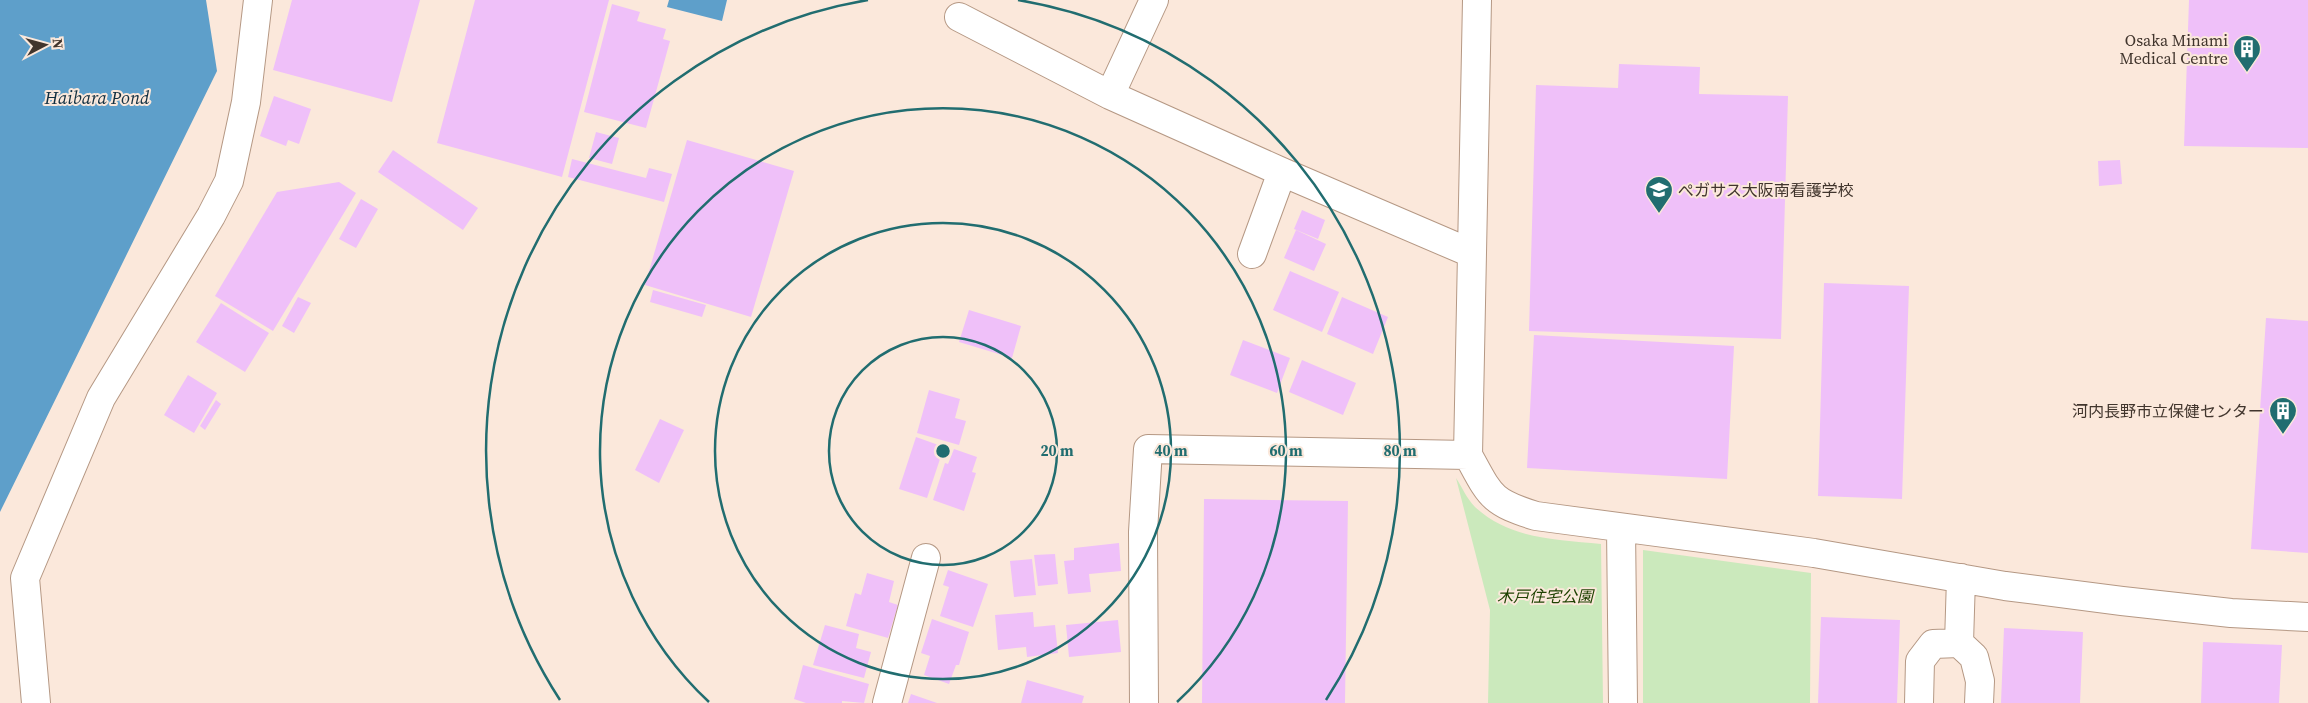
<svg xmlns="http://www.w3.org/2000/svg" width="2308" height="703" viewBox="0 0 2308 703" font-family="'Source Serif 4','Noto Sans JP',serif">
<rect width="100%" height="100%" fill="#fbe8db"/>
<path fill="#cbe9bc" d="M 1456,478 C 1462,487 1467,499 1475,507 C 1511,540 1556,539 1601,544 L 1603,703 L 1488,703 L 1490,610 Z
M 1643,550 L 1811,573 L 1810,703 L 1643,703 Z"/>
<path fill="#5e9fca" d="M 0,0 L 206,0 L 217,71 L 0,512 Z
M 669,0 L 727,0 L 722,21 L 667,7 Z"/>
<path fill="#efc0f9" d="M 292,0 L 420,0 L 392,102 L 273,70 Z
M 475,0 L 609,0 L 562,177 L 437,143 Z
M 2189,0 L 2308,0 L 2308,148 L 2184,146 Z
M 612,4 L 640,12 L 637,21 L 666,29 L 663,39 L 670,41 L 646,128 L 584,112 Z
M 1619,64 L 1700,67 L 1699,94 L 1788,96 L 1781,339 L 1529,331 L 1536,85 L 1618,88 Z
M 274,96 L 311,109 L 299,144 L 288,140 L 286,146 L 260,136 Z
M 596,132 L 619,138 L 612,164 L 589,158 Z
M 687,140 L 794,171 L 751,317 L 645,285 Z
M 393,150 L 478,208 L 463,230 L 378,172 Z
M 572,159 L 646,178 L 649,168 L 672,174 L 664,202 L 568,177 Z
M 2120,160 L 2122,184 L 2099,186 L 2098,161 Z
M 339,182 L 356,193 L 273,331 L 215,296 L 277,192 Z
M 361,199 L 378,209 L 356,248 L 339,239 Z
M 1302,210 L 1325,220 L 1318,239 L 1294,229 Z
M 1296,230 L 1326,244 L 1314,271 L 1284,258 Z
M 1290,271 L 1339,292 L 1322,332 L 1273,310 Z
M 1824,283 L 1909,286 L 1902,499 L 1818,496 Z
M 653,290 L 706,305 L 702,317 L 650,302 Z
M 298,297 L 311,303 L 294,333 L 282,326 Z
M 1342,297 L 1388,317 L 1373,354 L 1327,334 Z
M 221,303 L 269,333 L 245,372 L 196,342 Z
M 969,310 L 1021,326 L 1012,358 L 959,342 Z
M 2266,318 L 2308,321 L 2308,553 L 2251,549 Z
M 1534,335 L 1734,346 L 1727,479 L 1527,468 Z
M 1243,340 L 1290,358 L 1277,393 L 1230,375 Z
M 1302,360 L 1356,383 L 1343,415 L 1289,392 Z
M 188,375 L 217,393 L 194,433 L 164,415 Z
M 929,390 L 960,399 L 955,418 L 966,421 L 959,445 L 917,433 Z
M 216,400 L 221,404 L 205,430 L 200,426 Z
M 660,419 L 684,430 L 659,483 L 635,470 Z
M 916,437 L 944,447 L 927,498 L 899,489 Z
M 954,449 L 977,457 L 972,472 L 976,473 L 964,511 L 933,500 L 945,463 L 948,464 Z
M 1204,499 L 1348,501 L 1345,703 L 1202,703 Z
M 1119,543 L 1121,571 L 1089,574 L 1091,592 L 1068,594 L 1064,561 L 1074,560 L 1074,548 Z
M 1055,554 L 1058,584 L 1038,586 L 1034,555 Z
M 1032,559 L 1036,595 L 1014,597 L 1010,561 Z
M 948,570 L 988,584 L 973,627 L 940,616 L 949,587 L 943,585 Z
M 867,573 L 894,581 L 889,602 L 898,605 L 888,638 L 846,626 L 855,593 L 861,595 Z
M 1033,612 L 1034,627 L 1055,625 L 1058,653 L 1027,657 L 1026,647 L 998,650 L 995,615 Z
M 1821,617 L 1900,620 L 1897,703 L 1818,703 Z
M 932,619 L 969,632 L 959,665 L 956,665 L 949,684 L 924,675 L 930,656 L 921,653 Z
M 1118,620 L 1121,652 L 1069,657 L 1066,625 Z
M 825,625 L 859,634 L 856,648 L 871,652 L 864,678 L 813,665 Z
M 2004,628 L 2083,632 L 2080,703 L 2001,703 Z
M 2203,642 L 2282,645 L 2279,703 L 2201,703 Z
M 803,665 L 869,684 L 864,703 L 842,701 L 842,703 L 806,703 L 794,699 Z
M 1027,680 L 1084,696 L 1082,703 L 1021,703 Z
M 911,694 L 937,703 L 908,703 Z"/>
<g fill="none" stroke-linecap="round" stroke-linejoin="round">
<defs>
<path id="minor" d="M 1477,0 L 1468,455 C 1490,495 1490,502 1536,516 L 1814,553 L 2005,586 L 2122,601 L 2231,613 L 2308,617
M 959,17 L 1110,95 L 1282,172 L 1471,253
M 1110,95 L 1154,0
M 1252,254 L 1282,172
M 1621,528 L 1623,703
M 1959,643 L 1974,657 L 1980,681 L 1979,703
M 36,703 L 25,578 L 101,398 L 211,216 L 229,181 L 246,102 L 258,0
M 887,703 L 926,558
M 1144,703 L 1143,532 L 1148,449 L 1468,455
M 1919,703 L 1920,661 L 1933,644 L 1959,643 L 1961,578"/>
</defs>
<use href="#minor" stroke="#b59884" stroke-width="30"/>
<use href="#minor" stroke="#fff" stroke-width="28"/>
</g>
<g fill="none" stroke="#216d70" stroke-width="2.5">
<circle cx="943" cy="451" r="114"/>
<circle cx="943" cy="451" r="228"/>
<path d="M709 702A343 343 0 1 1 1177 702"/>
<path d="M560 700A457 457 0 0 1 868 0M1018 0A457 457 0 0 1 1326 700"/>
</g>
<defs>
<symbol id="building-pin" viewBox="-11 -11 22 30"><path d="M0 17L-7.5 6A9.5 9.5 0 1 1 7.5 6Z" fill="#216d70" stroke="#fbe8db"/><path d="M-4-6H4V6H1V3H-1V6H-4ZM-2.5-4.3h1.7v1.8h-1.7ZM.8-4.3h1.7v1.8H.8ZM-2.5-1h1.7V.8h-1.7ZM.8-1h1.7V.8H.8Z" fill="#fff"/></symbol>
<symbol id="university-pin" viewBox="-11 -11 22 30"><path d="M0 17L-7.5 6A9.5 9.5 0 1 1 7.5 6Z" fill="#216d70" stroke="#fbe8db"/><path d="M0-5L7-2L0 1L-7-2ZM-4 1L0 2.5L4 1V4Q0 6-4 4Z" fill="#fff"/></symbol>
</defs>
<g fill-rule="evenodd">
<use href="#building-pin" x="2231" y="33" width="32" height="43"/>
<use href="#university-pin" x="1643" y="174" width="32" height="43"/>
<use href="#building-pin" x="2267" y="395" width="32" height="43"/>
</g>
<g text-anchor="middle" dominant-baseline="central" stroke-width="4" stroke-linejoin="round" paint-order="stroke">
<g font-size="16" fill="#41352d" stroke="#fbe8db" text-anchor="end">
<text x="2228" y="40">Osaka Minami<tspan x="2228" dy="18">Medical Centre</tspan></text>
<text x="1678" y="190" text-anchor="start">ぺガサス大阪南看護学校</text>
<text x="2264" y="411">河内長野市立保健センター</text>
</g>
<g font-size="16" font-style="italic" fill="#1f4202" stroke="#fbe8db">
<text x="1545" y="596">木戸住宅公園</text>
</g>
<g font-size="18" font-style="italic" fill="#112f41" stroke="#fbe8db">
<text x="97" y="97">Haibara Pond</text>
</g>
</g>
<circle cx="943" cy="451" r="8" fill="#216d70" stroke="#fbe8db" stroke-width="2.5"/>
<g font-size="15" text-anchor="middle" font-weight="bold" fill="#216d70" stroke="#fbe8db" stroke-width="4" stroke-linejoin="round" paint-order="stroke">
<text x="1057" y="456">20 m</text>
<text x="1171" y="456">40 m</text>
<text x="1286" y="456">60 m</text>
<text x="1400" y="456">80 m</text>
</g>
<g transform="translate(45 45) rotate(84)" stroke="#fbe8db" stroke-width="4" paint-order="stroke">
<path d="M0-4L9 19L0 12L-9 19Z" fill="#41352d"/>
<text y="-8" font-size="14" font-weight="bold" text-anchor="middle" fill="#41352d">N</text>
</g>
</svg>
